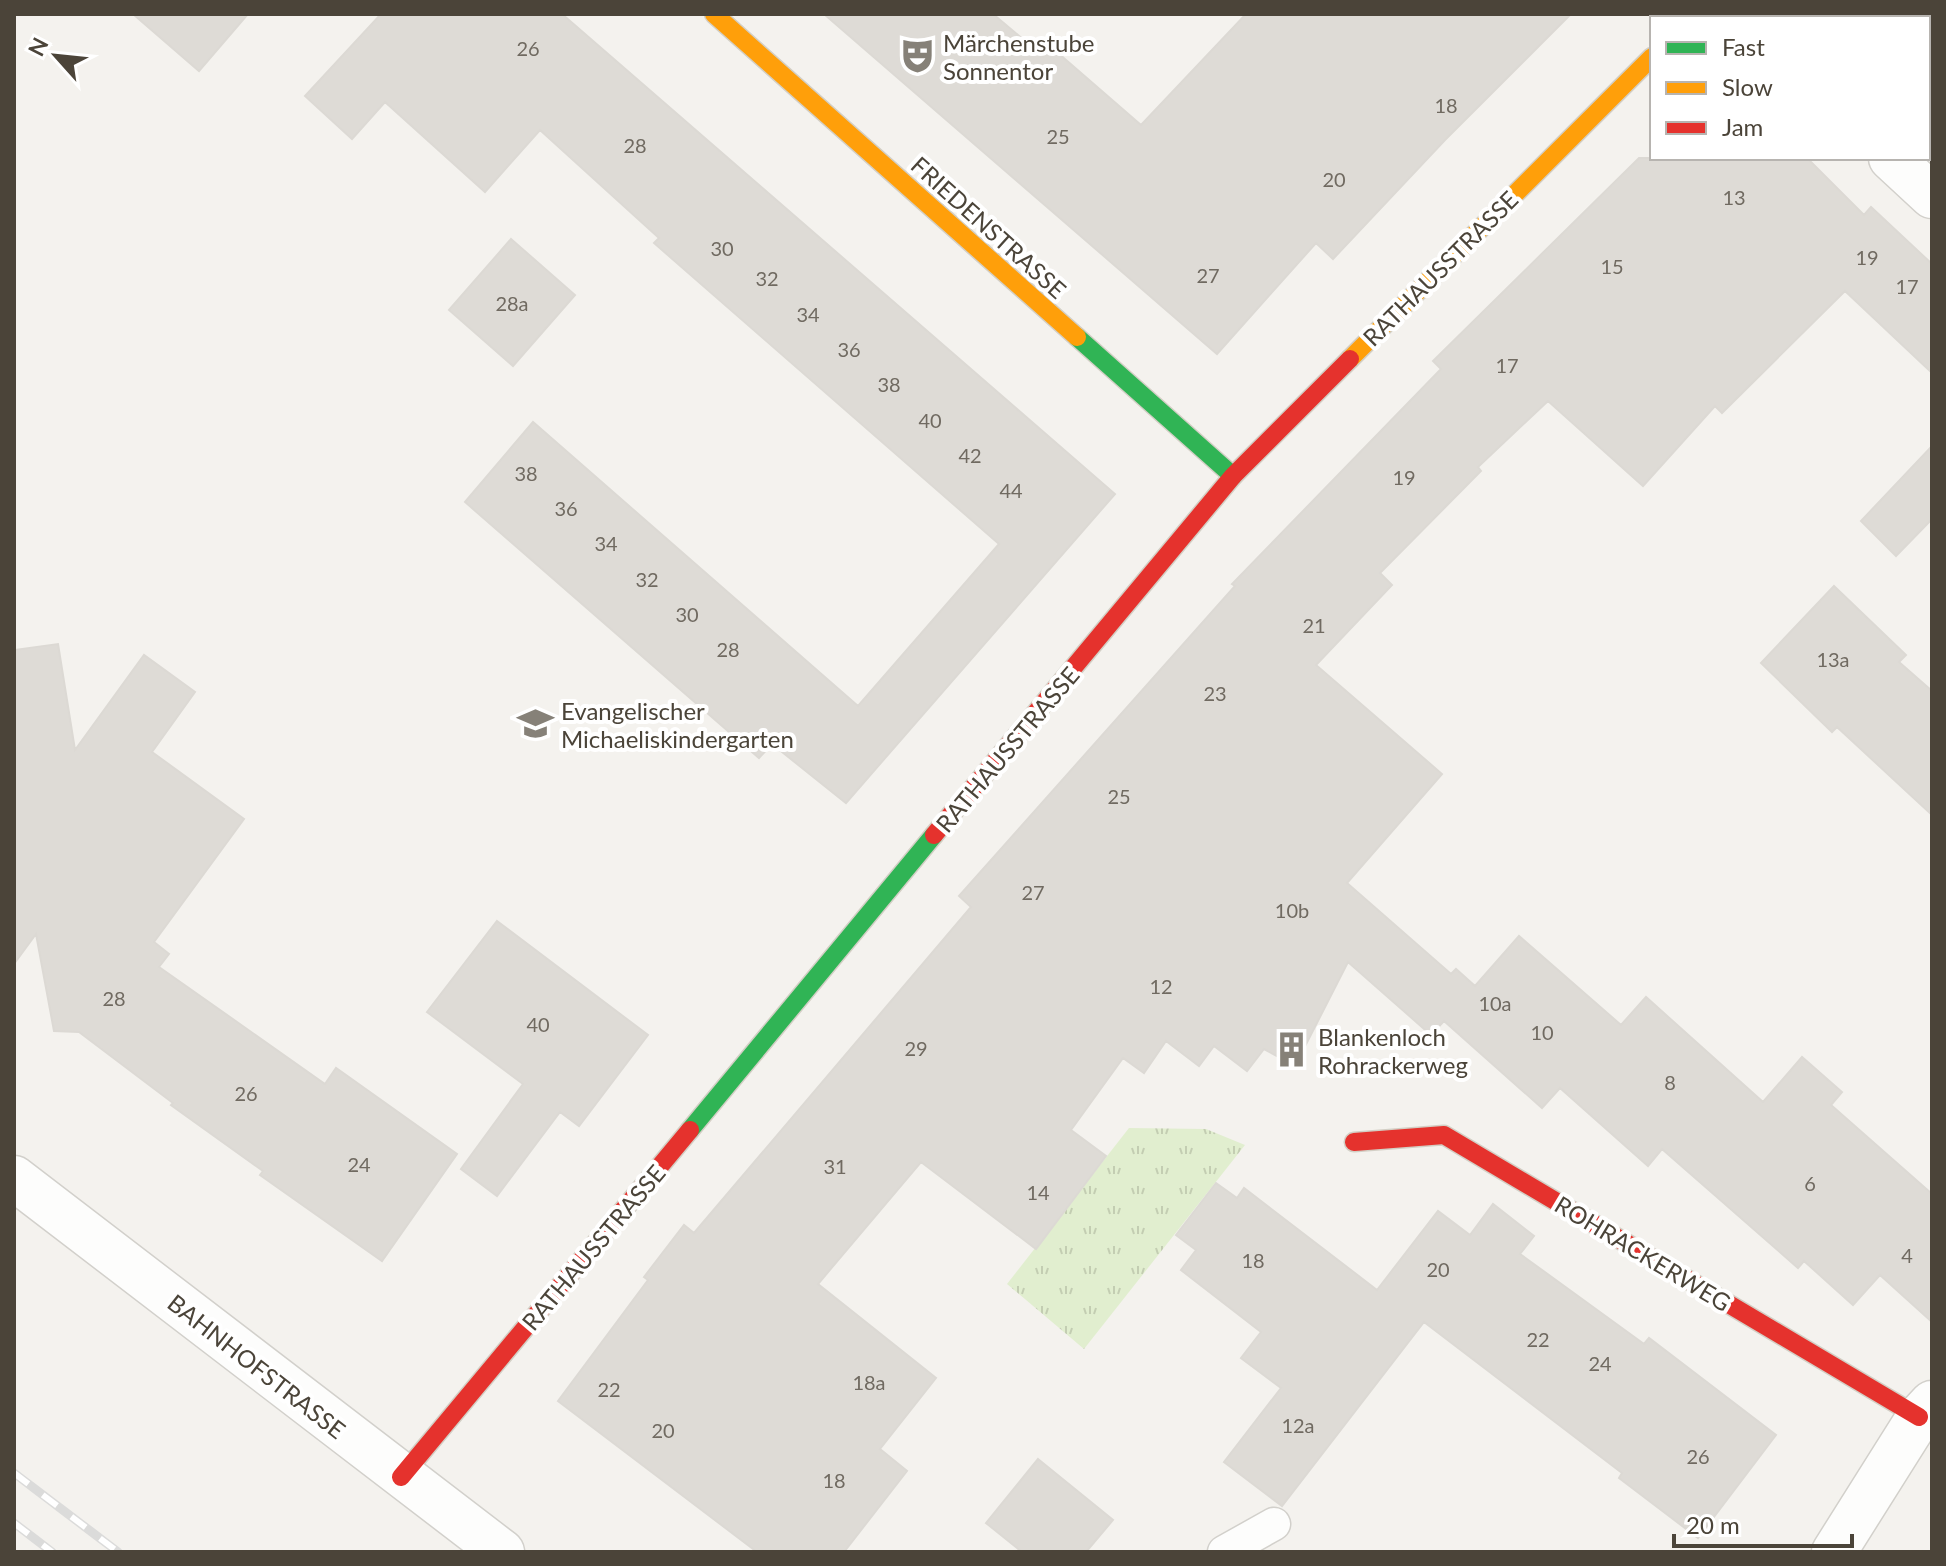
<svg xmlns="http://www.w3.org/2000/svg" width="1946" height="1566" viewBox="0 0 1946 1566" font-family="Lato,sans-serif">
<defs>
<pattern id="grass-tufts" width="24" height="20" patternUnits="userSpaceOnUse" patternTransform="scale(2)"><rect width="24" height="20" fill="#e1eecf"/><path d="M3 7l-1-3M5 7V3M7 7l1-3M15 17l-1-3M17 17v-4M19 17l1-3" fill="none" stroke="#c3cdb2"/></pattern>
</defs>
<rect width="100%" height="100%" fill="#f4f2ee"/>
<path fill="url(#grass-tufts)" d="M 1129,1128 L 1206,1129 L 1245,1145 L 1084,1349 L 1007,1284 Z"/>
<path fill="#dedbd6" stroke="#dcd9d4" stroke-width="2" d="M 133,14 L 248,14 L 199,71 Z
M 381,14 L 562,14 L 1115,494 L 846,803 L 772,744 L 759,758 L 465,502 L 533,422 L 858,706 L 999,544 L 654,243 L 659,238 L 540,130 L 485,192 L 385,102 L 352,139 L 305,96 Z
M 824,14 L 993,14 L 1043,56 L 1051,47 L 1141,125 L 1246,14 L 1571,14 L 1445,140 L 1333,259 L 1316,243 L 1217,354 Z
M 1639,158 L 1807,158 L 1864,215 L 1871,207 L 1932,264 L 1932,373 L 1845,291 L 1722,413 L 1715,406 L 1643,486 L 1548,401 L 1478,467 L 1481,471 L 1380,573 L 1392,585 L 1316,665 L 1442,774 L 1347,883 L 1451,974 L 1456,969 L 1475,986 L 1519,936 L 1621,1025 L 1646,997 L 1763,1102 L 1802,1057 L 1842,1092 L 1831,1105 L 1932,1194 L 1932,1322 L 1880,1275 L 1853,1305 L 1804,1261 L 1798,1268 L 1662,1149 L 1648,1166 L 1560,1088 L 1542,1108 L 1444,1021 L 1431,1035 L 1348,962 L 1295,1066 L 1264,1049 L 1247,1071 L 1214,1046 L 1199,1066 L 1166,1041 L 1144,1073 L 1123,1058 L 1071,1130 L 1106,1156 L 1036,1249 L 921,1162 L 818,1284 L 936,1378 L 880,1449 L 907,1471 L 844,1552 L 757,1552 L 558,1401 L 648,1280 L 644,1277 L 684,1225 L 694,1233 L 971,907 L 959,896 L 1235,586 L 1232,584 L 1441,369 L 1433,361 Z
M 511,239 L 575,295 L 513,366 L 449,310 Z
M 1932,446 L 1932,519 L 1896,556 L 1861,521 Z
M 1834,586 L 1906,655 L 1899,662 L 1932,691 L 1932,815 L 1837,727 L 1832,732 L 1761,663 Z
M 58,644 L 75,750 L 144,655 L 195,692 L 152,752 L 244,819 L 154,942 L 169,954 L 159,967 L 325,1084 L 336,1068 L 457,1154 L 382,1261 L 260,1175 L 263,1171 L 171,1105 L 173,1103 L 79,1032 L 54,1031 L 36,934 L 14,964 L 14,650 Z
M 497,921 L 648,1035 L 579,1126 L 560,1112 L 497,1196 L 461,1169 L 523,1084 L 427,1012 Z
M 1216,1183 L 1237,1198 L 1244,1188 L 1377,1290 L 1438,1211 L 1470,1235 L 1493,1204 L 1534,1236 L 1520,1254 L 1644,1344 L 1649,1338 L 1776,1435 L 1698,1538 L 1619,1478 L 1622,1473 L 1424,1322 L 1282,1506 L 1224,1462 L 1281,1388 L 1241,1358 L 1261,1332 L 1181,1270 L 1196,1250 L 1176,1235 Z
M 1038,1459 L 1113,1520 L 1086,1552 L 1022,1552 L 986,1523 Z"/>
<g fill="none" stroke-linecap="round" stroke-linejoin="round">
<defs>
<path id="lane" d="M 1224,1552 L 1274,1524"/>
<path id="street" d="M 1735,14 L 1740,18
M 1691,18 L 1695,14
M 1891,158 L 1932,196
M 14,1178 L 502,1552
M 1834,1552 L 1919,1417 L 1932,1403"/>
<path id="fast" d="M 1077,337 L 1233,476
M 690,1130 L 934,835"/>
<path id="slow" d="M 714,14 L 1077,337
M 1350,359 L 1652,57"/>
<path id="jam" d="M 934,835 L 1233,476 L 1350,359
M 1354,1142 L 1444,1135 L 1919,1417
M 401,1477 L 690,1130"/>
</defs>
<use href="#lane" stroke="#d2d0cb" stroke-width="35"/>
<use href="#street" stroke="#d2d0cb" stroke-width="47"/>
<use href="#fast" stroke="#d3cfc5" stroke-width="21"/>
<use href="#slow" stroke="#d3cfc5" stroke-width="21"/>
<use href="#jam" stroke="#d3cfc5" stroke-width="21"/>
<use href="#lane" stroke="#fdfdfc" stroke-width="32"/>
<use href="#street" stroke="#fdfdfc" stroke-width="44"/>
<use href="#fast" stroke="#30b455" stroke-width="18"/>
<use href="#slow" stroke="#ff9f0a" stroke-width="18"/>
<use href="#jam" stroke="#e5322d" stroke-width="18"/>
<defs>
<path id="rail" d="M 14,1473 L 118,1552
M 14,1523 L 52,1552"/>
</defs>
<use href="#rail" stroke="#dbdbda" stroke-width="9"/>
<use href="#rail" stroke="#fff" stroke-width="6" stroke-dasharray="18" stroke-linecap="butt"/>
</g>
<defs>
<symbol id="theatre-bare" viewBox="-9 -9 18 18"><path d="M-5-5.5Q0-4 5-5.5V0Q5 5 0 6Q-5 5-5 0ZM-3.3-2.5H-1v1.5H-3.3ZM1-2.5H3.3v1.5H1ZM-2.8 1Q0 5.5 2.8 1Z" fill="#868178" stroke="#fff" stroke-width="2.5" paint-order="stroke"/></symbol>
<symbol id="school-bare" viewBox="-9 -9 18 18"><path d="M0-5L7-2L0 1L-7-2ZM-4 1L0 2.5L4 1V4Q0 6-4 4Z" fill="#868178" stroke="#fff" stroke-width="2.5" paint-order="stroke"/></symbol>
<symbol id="building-bare" viewBox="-9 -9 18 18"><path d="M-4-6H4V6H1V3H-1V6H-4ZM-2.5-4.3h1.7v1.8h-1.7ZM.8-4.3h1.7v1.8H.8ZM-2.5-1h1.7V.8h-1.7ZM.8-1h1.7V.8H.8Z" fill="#868178" stroke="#fff" stroke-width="2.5" paint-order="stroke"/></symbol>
</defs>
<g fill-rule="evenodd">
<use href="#theatre-bare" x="892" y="30" width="51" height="51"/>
<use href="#school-bare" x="510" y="698" width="51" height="51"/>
<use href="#building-bare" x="1266" y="1024" width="51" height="51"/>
</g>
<g text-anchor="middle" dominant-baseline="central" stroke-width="8" stroke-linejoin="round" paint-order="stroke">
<g font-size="20" fill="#706a61">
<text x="528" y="48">26</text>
<text x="1446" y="105">18</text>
<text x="1058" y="136">25</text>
<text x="635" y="145">28</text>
<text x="1334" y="179">20</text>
<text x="1734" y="197">13</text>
<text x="722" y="248">30</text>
<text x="1867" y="257">19</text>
<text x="1612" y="266">15</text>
<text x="1208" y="275">27</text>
<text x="767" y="278">32</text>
<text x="1907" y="286">17</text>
<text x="512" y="303">28a</text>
<text x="808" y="314">34</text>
<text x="849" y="349">36</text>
<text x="1507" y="365">17</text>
<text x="889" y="384">38</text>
<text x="930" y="420">40</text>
<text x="970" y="455">42</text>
<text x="526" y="473">38</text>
<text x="1404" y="477">19</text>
<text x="1011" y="490">44</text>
<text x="566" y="508">36</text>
<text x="606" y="543">34</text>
<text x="647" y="579">32</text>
<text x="687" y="614">30</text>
<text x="1314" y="625">21</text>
<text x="728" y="649">28</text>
<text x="1833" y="659">13a</text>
<text x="1215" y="693">23</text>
<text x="1119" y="796">25</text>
<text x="1033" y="892">27</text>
<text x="1292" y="910">10b</text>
<text x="1161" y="986">12</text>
<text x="114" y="998">28</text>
<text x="1495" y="1003">10a</text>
<text x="538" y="1024">40</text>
<text x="1542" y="1032">10</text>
<text x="916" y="1048">29</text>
<text x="1670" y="1082">8</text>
<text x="246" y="1093">26</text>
<text x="359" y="1164">24</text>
<text x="835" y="1166">31</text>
<text x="1810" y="1183">6</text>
<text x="1038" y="1192">14</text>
<text x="1907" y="1255">4</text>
<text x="1253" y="1260">18</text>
<text x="1438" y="1269">20</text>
<text x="1538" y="1339">22</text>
<text x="1600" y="1363">24</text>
<text x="869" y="1382">18a</text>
<text x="609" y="1389">22</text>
<text x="1298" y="1425">12a</text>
<text x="663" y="1430">20</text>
<text x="1698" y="1456">26</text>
<text x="834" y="1480">18</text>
</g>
<g font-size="24" fill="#4b4439" stroke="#fff" text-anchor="start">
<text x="943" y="42">Märchenstube<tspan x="943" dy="28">Sonnentor</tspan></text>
<text x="561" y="710">Evangelischer<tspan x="561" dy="28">Michaeliskindergarten</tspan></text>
<text x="1318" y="1036">Blankenloch<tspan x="1318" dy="28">Rohrackerweg</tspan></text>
</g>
<g font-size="24" fill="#4b4439" stroke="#fff">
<text transform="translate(989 227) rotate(42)">FRIEDENSTRASSE</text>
<text transform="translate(1440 268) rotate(-45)">RATHAUSSTRASSE</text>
<text transform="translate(1007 749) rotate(-50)">RATHAUSSTRASSE</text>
<text transform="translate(593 1247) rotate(-50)">RATHAUSSTRASSE</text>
<text transform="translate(1643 1253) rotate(31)">ROHRACKERWEG</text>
<text transform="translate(257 1366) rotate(38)">BAHNHOFSTRASSE</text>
</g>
</g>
<rect width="1946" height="1566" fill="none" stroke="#4b4439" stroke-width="32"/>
<rect x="1650" y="16" width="280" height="144" fill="#ffffff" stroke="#b7b4b0" stroke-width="2"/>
<rect x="1666" y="42" width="40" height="12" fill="#30b455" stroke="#b7b4b0" stroke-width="2"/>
<text x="1722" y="56" font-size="24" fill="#4b4439">Fast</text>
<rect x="1666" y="82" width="40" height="12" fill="#ff9f0a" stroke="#b7b4b0" stroke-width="2"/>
<text x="1722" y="96" font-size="24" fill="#4b4439">Slow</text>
<rect x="1666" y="122" width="40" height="12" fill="#e5322d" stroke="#b7b4b0" stroke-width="2"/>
<text x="1722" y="136" font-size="24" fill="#4b4439">Jam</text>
<g transform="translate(56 56) rotate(297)" stroke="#ffffff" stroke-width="6" paint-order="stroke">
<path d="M0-6L14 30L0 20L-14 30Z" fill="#4b4439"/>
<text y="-12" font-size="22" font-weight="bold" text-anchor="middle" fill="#4b4439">N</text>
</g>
<path d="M1674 1534v12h178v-12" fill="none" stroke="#4b4439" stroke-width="4"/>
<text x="1686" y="1534" font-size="24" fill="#4b4439" stroke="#ffffff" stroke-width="6" paint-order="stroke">20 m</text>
</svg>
